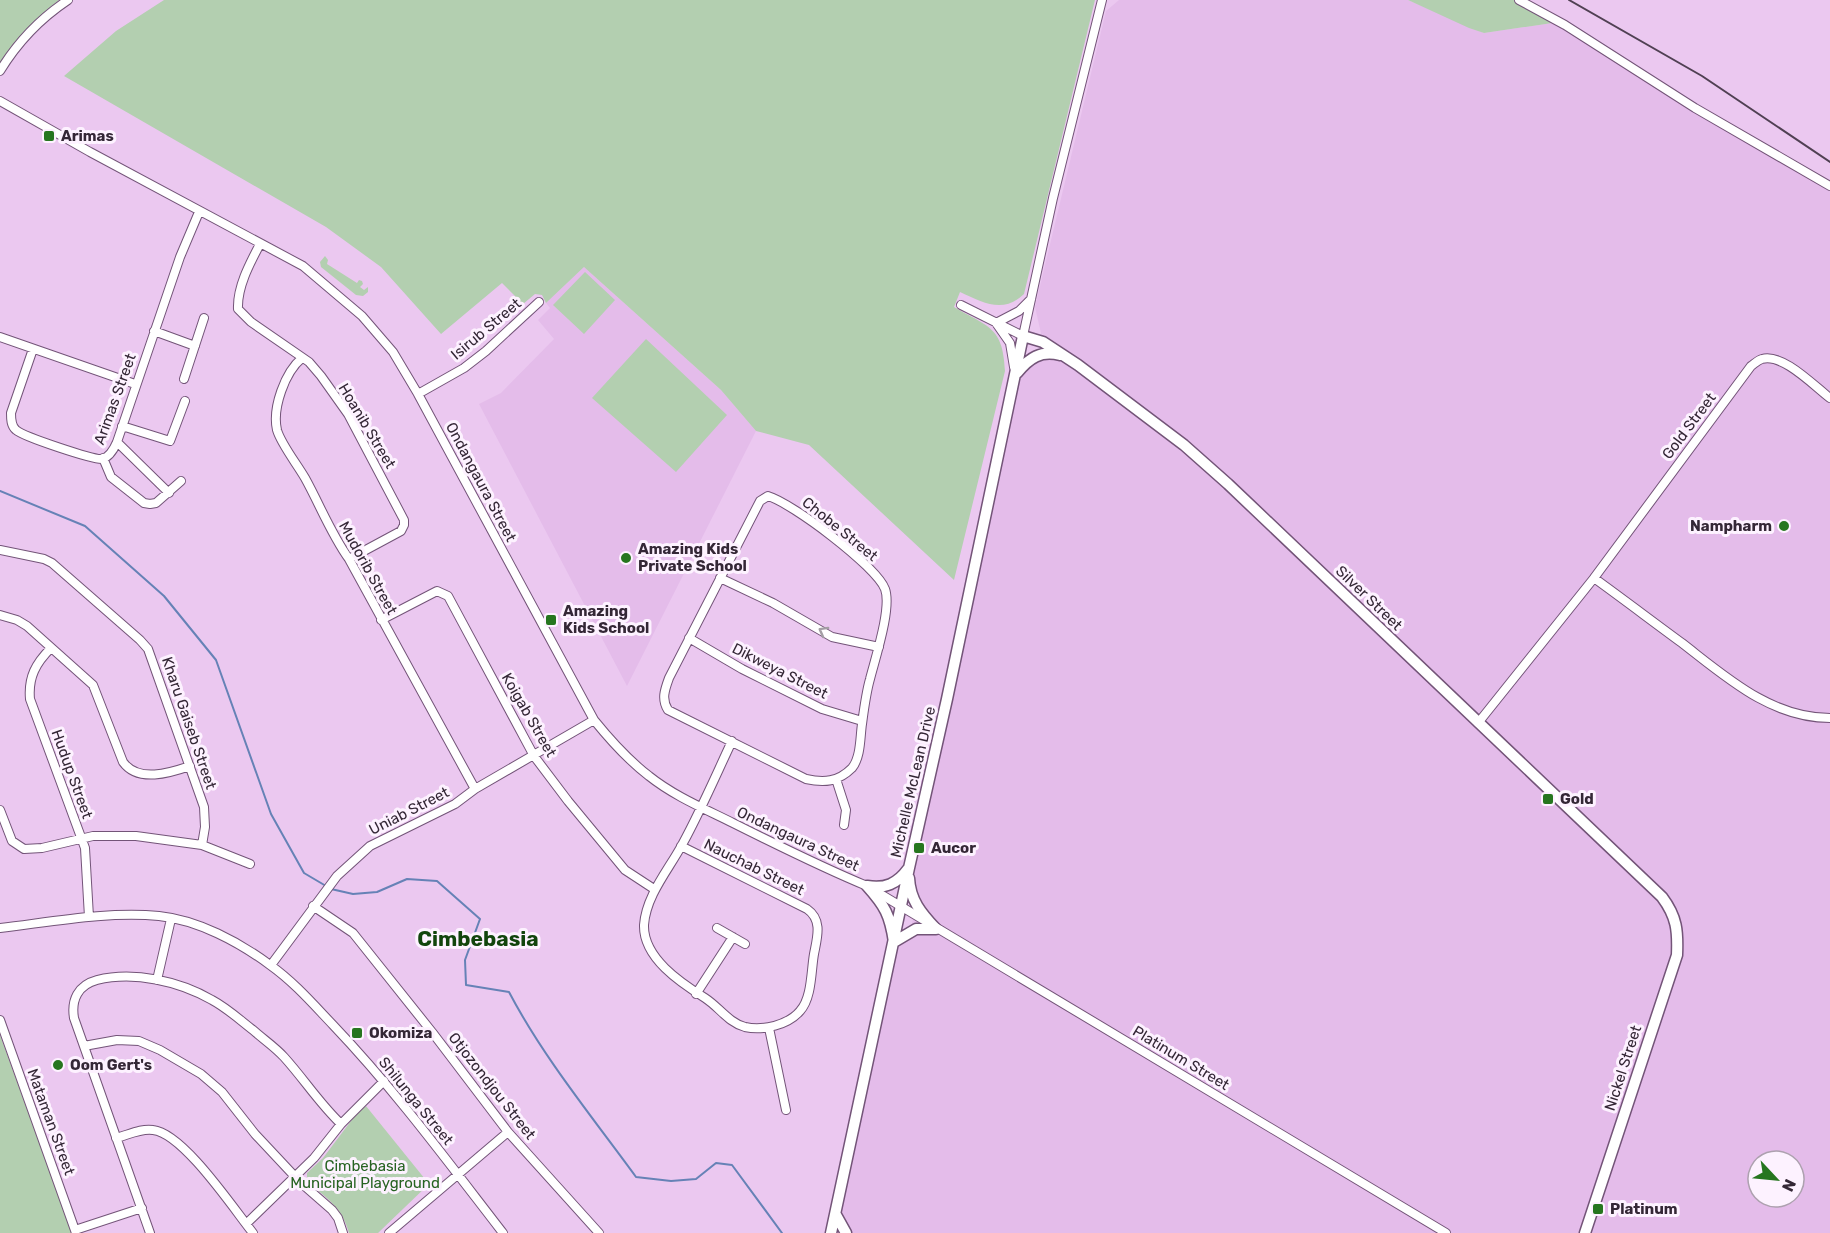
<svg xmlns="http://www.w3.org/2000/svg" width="1830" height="1233" viewBox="0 0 1830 1233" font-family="Rubik,sans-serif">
<rect width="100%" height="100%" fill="#ebc8f0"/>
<path fill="#e4bcea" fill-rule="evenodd" d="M 1119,0 L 1408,0 L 1484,33 L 1559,22 L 1830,186 L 1830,1233 L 832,1233 L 894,942 L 911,929 L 916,903 L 909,868 L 1015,377 L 1049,352 L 1043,342 L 1035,307 L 1106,11 ZM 1758,1161 L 1794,1161 L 1794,1197 L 1758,1197 Z
M 584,267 L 721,390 L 756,431 L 627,686 L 479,404 L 501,393 L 554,339 L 538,320 L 550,308 L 546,303 Z"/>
<path fill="#b3cfb0" d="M 0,0 L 59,0 L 31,25 L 0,63 Z
M 164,0 L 1095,0 L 1024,294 C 1003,314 984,303 960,292 L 954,307 C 988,327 1003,326 1005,371 L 954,580 L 809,445 L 756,431 L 721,390 L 584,267 L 546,303 L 542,295 L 535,294 L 523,304 L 502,283 L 441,334 L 381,267 L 326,227 L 64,76 L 116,31 Z
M 1408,0 L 1519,0 L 1559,22 L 1484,33 L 1469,28 Z
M 325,256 L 328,260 L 327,264 L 357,283 L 359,280 L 362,281 L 363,284 L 360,287 L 364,290 L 368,287 L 368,292 L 363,296 L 356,295 L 321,267 L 320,262 Z
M 585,272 L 615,300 L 584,334 L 553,305 Z
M 646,339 L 727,415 L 676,472 L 592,398 Z
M 0,1035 L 72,1233 L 0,1233 Z
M 366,1106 L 429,1184 L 378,1233 L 349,1233 C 342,1207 326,1198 307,1181 L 307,1173 L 323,1158 L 357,1113 Z"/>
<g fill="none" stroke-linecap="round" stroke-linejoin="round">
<path stroke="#6682b6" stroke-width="2" d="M 0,491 L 85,526 L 164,596 L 216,660 L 271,814 L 304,873 L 326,886
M 331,889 L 353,894 L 377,892 L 407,879 L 437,881 L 480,919 L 465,960 L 466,985 L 509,992 C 543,1057 593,1118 636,1177 L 671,1181 L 696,1179 L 716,1163 L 732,1165 L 782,1233"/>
<defs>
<path id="minor" d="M 1519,0 L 1565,25 L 1695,108 L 1830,186
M 0,71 C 17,43 41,18 68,0
M 0,101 L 90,152 L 303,266 L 362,316 L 393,352 L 418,394 L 594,720 C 611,741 628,760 649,776 C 674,796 705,809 733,823 C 777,845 821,867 867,886 L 1446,1233
M 260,244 C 250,263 237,287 238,309 L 251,322 L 309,362 L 321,376 L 348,414 L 404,520 L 404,525 L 401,531 L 349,559
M 961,305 L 1023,336 L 1053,198 L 1102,0
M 154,331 L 195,346
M 0,337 L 135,384
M 33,349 L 11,413 C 11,419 11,426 16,430 C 24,437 94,460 102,459 C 110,457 114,449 117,442 L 180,257 L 199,212
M 302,358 C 285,372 272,408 277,430 C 281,444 297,464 305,478 C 320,505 331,534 349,559 L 475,789
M 1014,367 L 1010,343 L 996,323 L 1019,311 L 1031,299
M 184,379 L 204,318
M 418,394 L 464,368 L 486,351 L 539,302
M 122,426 L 170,441 L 185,401
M 117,442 L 169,493
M 103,458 L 111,477 L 144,503 L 150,504 L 156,503 L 181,481
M 768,496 C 792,503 876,566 885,589 C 892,608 875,659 870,679 C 866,693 864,709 862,724 C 860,737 861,757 852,768 C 838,782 824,783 806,779 L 668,710 C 661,699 665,689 669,678 L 760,501 Z
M 0,550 L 44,559 L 52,563 L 140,640 L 148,649 L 204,807 L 205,827 L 202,845
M 720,578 L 773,603 L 832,637 L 879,647
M 1594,578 C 1623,599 1652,621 1682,643 C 1726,677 1771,718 1830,718
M 0,615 L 17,620 L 27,626 L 93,685 L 123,762 C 138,783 170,773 190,766
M 381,620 L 437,591 L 448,596 L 534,756 L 568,801 L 625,870 L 654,889
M 689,638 L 742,669 L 822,709 L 862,721
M 51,648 C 36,663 28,677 30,699 L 85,848 L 89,917
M 1478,723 L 1594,578 L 1751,366 C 1754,364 1758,360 1762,359 C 1783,353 1814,386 1830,398
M 836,779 L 846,810 L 844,825
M 0,810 L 12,841 L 24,849 L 42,848 L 93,836 L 136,836 L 202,845 L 250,864
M 681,846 L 807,909 C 823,920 817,938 814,954 C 811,971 812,998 800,1011 C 788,1025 763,1031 745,1027 C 729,1023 719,1007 705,998 C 681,983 643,958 644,925 C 646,895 670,868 683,843 C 701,810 716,775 732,741
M 313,906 L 353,933 L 432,1032 L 508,1132 L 599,1233
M 0,928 C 51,922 108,911 159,916 C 198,920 239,942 270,965 C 294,982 313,1004 333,1025 C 395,1090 448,1162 503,1233
M 717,928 L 745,944
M 271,965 L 337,876 L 370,846 L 455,804 L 475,789 L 594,720
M 157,980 L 171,919
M 696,994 L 733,937
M 0,1020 L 76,1233
M 769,1028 L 786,1110
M 84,1046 L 117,1040 L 139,1041 L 160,1050 L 201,1074 L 222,1092 L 255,1134 L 300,1182 L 332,1210 L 338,1218 L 343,1233
M 116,1138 C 128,1135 141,1128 153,1130 C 183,1133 233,1208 253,1233
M 246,1224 L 314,1158 L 341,1124 L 384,1081
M 75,1230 L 142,1208
M 150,1233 L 74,1018 C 71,1000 78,985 97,980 C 134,971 179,981 212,1000 C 227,1008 240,1020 253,1030 C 263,1039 275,1047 284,1057 C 304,1079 319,1103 341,1124
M 389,1233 L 508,1132"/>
<path id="tertiary" d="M 1017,373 C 1029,358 1041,350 1060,355
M 909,878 C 910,900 921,913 936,929
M 867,886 C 885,906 890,915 894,942 L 916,929 L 936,929
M 867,886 C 885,889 897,884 908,869
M 836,1215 L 846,1233
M 831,1233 L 909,868 L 947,699 L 1023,336 L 1043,342 L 1078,365 L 1184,445 L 1228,484 L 1662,897 C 1677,917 1678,931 1677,955 L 1585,1233"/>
</defs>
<use href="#minor" stroke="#735478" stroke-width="10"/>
<use href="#tertiary" stroke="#735478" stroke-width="13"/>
<use href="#minor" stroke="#fff" stroke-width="8"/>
<use href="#tertiary" stroke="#fff" stroke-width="10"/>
<path stroke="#504053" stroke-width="2" d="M 1569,0 L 1702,76 L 1830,162"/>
</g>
<defs><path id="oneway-chevron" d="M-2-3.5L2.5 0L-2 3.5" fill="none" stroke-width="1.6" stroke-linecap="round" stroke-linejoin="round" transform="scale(1.5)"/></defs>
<use stroke="#a49ea5" href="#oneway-chevron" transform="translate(823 631) rotate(-151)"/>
<g fill="#26761f" stroke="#fdf2ff" stroke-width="2">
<rect x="43" y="130" width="12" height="12" rx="3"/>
<circle cx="1784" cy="526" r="6"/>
<circle cx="626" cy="558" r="6"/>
<rect x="545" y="614" width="12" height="12" rx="3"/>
<rect x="1542" y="793" width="12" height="12" rx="3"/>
<rect x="913" y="842" width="12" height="12" rx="3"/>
<rect x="351" y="1027" width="12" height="12" rx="3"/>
<circle cx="58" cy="1065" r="6"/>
<rect x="1592" y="1203" width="12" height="12" rx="3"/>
</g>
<g text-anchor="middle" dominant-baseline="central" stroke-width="6" stroke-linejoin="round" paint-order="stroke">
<g font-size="15" font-weight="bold" fill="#342736" stroke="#fdf2ff" text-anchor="start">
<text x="61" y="136">Arimas</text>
<text x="1772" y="526" text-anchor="end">Nampharm</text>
<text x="638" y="549">Amazing Kids<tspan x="638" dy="17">Private School</tspan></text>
<text x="563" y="611">Amazing<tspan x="563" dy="17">Kids School</tspan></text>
<text x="1560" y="799">Gold</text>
<text x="931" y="848">Aucor</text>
<text x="369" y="1033">Okomiza</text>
<text x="70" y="1065">Oom Gert's</text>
<text x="1610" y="1209">Platinum</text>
</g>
<g font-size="15" fill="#342736" stroke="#fdf2ff">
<text transform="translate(486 329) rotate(-40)">Isirub Street</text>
<text transform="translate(115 399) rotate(-70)">Arimas Street</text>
<text transform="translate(367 426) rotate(59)">Hoanib Street</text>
<text transform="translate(1689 426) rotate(-53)">Gold Street</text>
<text transform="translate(481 482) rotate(62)">Ondangaura Street</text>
<text transform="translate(840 529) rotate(39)">Chobe Street</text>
<text transform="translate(368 568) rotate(61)">Mudorib Street</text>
<text transform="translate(1369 598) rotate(44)">Silver Street</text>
<text transform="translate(780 671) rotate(27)">Dikweya Street</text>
<text transform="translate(529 715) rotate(60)">Koigab Street</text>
<text transform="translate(189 723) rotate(71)">Kharu Gaiseb Street</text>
<text transform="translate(72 774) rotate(70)">Hudup Street</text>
<text transform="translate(913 782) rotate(-77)">Michelle McLean Drive</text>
<text transform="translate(409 811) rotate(-27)">Uniab Street</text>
<text transform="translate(798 839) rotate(25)">Ondangaura Street</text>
<text transform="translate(754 867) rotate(26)">Nauchab Street</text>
<text transform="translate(1181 1058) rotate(31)">Platinum Street</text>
<text transform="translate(1623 1068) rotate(-72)">Nickel Street</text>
<text transform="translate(492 1086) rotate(52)">Otjozondjou Street</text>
<text transform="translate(416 1101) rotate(51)">Shilunga Street</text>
<text transform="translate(51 1122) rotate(70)">Mataman Street</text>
</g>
<g font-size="15" fill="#276322" stroke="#fdf2ff">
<text x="365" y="1166">Cimbebasia<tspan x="365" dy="17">Municipal Playground</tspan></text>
</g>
<g font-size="21" font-weight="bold" fill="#12450d" stroke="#fdf2ff">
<text x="478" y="938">Cimbebasia</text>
</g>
</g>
<g transform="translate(1776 1179) rotate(116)"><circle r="28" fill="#fdf2ff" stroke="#ada1af" stroke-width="1.5"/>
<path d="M0-4.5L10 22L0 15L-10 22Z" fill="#26761f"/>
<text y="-9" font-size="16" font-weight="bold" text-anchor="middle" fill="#342736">N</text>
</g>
</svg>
